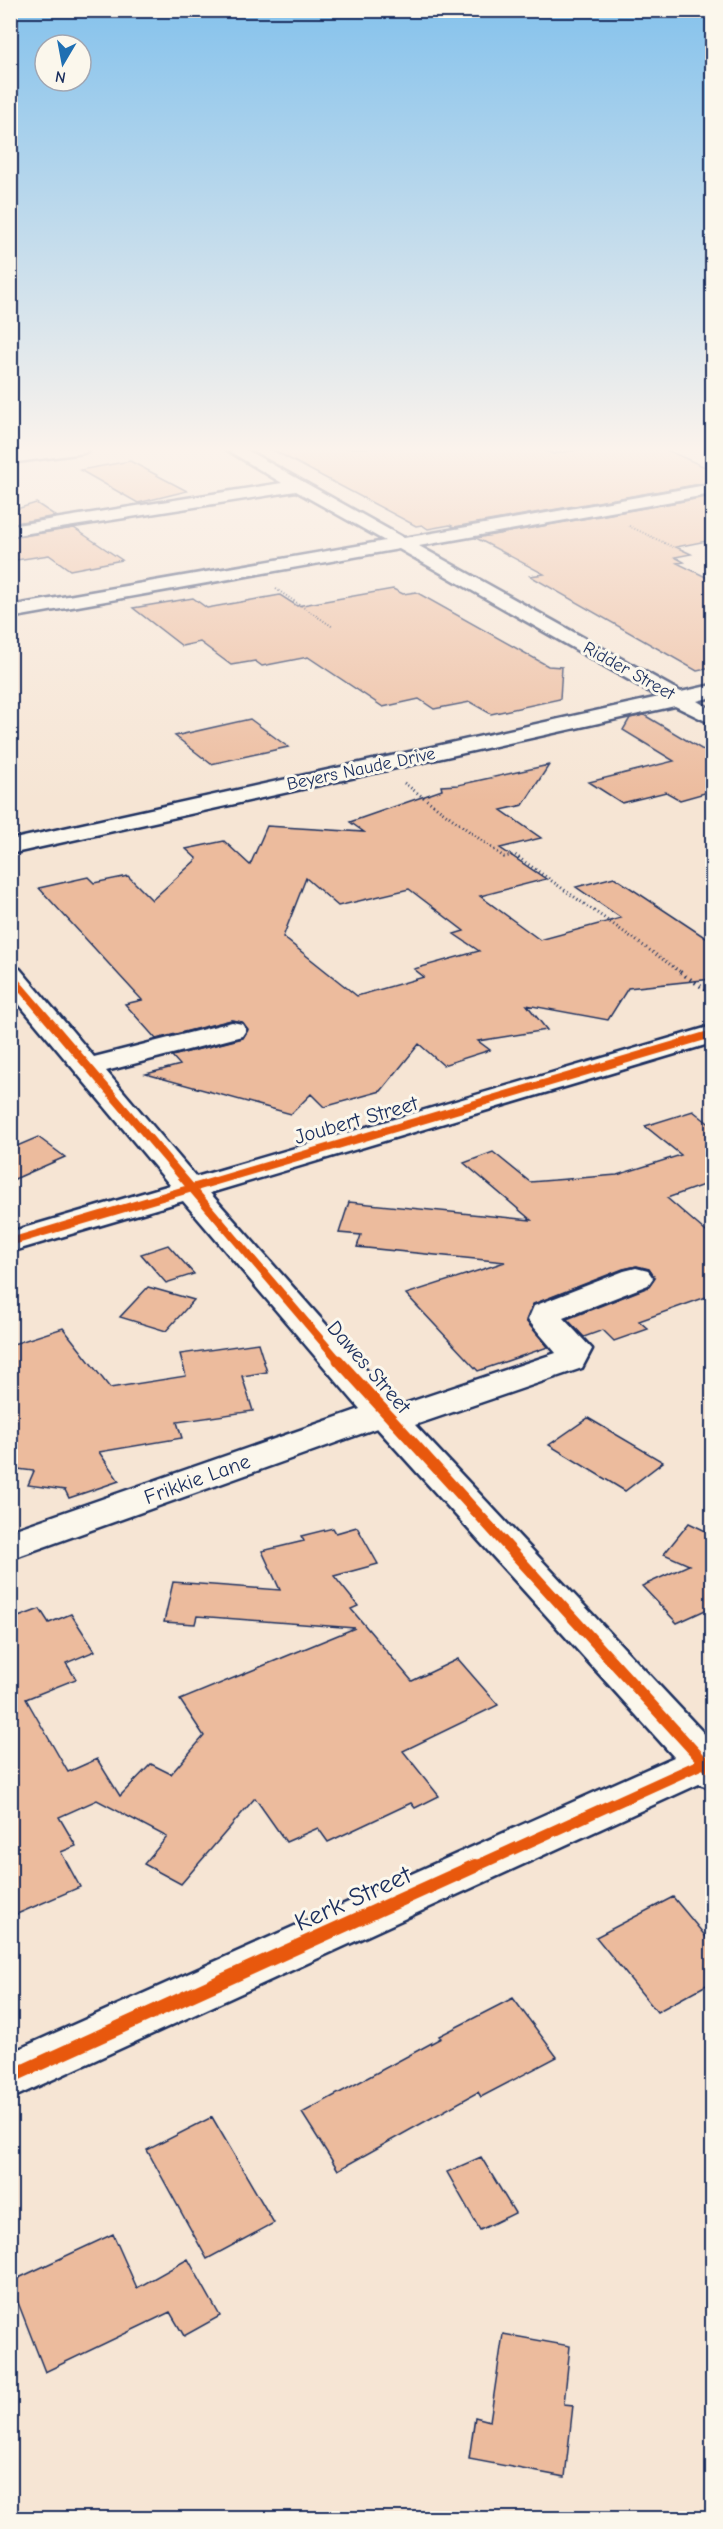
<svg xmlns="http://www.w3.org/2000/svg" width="723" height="2529" viewBox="0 0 723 2529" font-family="'Comic Neue',sans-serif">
<rect width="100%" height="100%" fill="#f6e5d4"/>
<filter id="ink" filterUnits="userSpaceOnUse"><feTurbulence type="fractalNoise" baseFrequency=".0167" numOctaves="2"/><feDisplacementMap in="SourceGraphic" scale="12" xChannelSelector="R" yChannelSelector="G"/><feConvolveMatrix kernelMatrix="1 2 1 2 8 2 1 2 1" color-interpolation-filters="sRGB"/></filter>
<g filter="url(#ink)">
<path fill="#ecbb9d" stroke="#1b2f5e" stroke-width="1.5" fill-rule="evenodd" d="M 269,448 L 538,448 L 553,454 L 588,448 L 662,448 L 712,470 L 712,482 L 454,527 L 450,525 L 428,529 L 422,525 L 416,526 Z
M 130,461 L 187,491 L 138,503 L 80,470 Z
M 712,496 L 712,540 L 676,547 L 691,554 L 675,557 L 684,562 L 677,563 L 712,580 L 712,668 L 697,671 L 530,576 L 544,574 L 476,538 Z
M 36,503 L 56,516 L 10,524 L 10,511 Z
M 74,528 L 122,560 L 70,570 L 49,555 L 10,561 L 10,538 Z
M 393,589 L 403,594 L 416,592 L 548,666 L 562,667 L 560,699 L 491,714 L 470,702 L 434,709 L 419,699 L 383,707 L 308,657 L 262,666 L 255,661 L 231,665 L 200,642 L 182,646 L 133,608 L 193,598 L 207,608 L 280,595 L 297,606 Z
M 644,715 L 708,753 L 712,752 L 712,791 L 680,800 L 666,792 L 622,803 L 589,782 L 674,761 L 623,730 L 630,718 Z
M 250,719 L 288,747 L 211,764 L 175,736 Z
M 549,765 L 523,805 L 501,810 L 541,838 L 500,848 L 546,879 L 480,896 L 540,940 L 621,918 L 576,887 L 614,877 L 712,942 L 712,979 L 628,988 L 608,1020 L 527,1005 L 547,1030 L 478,1041 L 490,1050 L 443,1065 L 419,1044 L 381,1091 L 324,1107 L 311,1094 L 291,1114 L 146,1074 L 180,1065 L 172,1056 L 243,1038 L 248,1029 L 242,1022 L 231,1020 L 156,1039 L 125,1004 L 142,1000 L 39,888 L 88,877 L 94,883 L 128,876 L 152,900 L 197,859 L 186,849 L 224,841 L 250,865 L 267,826 L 364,832 L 350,822 L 442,790 L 441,786 L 458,785 ZM 306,878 L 338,906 L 409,889 L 464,931 L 454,934 L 479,951 L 414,969 L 424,977 L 357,996 L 283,937 Z
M 693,1111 L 712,1126 L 712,1182 L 667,1198 L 712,1237 L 712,1295 L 639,1321 L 648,1329 L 614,1341 L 603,1330 L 584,1337 L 567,1319 L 649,1287 L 655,1278 L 649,1269 L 637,1266 L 623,1269 L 533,1304 L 526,1321 L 548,1347 L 478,1371 L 406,1294 L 505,1262 L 357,1247 L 361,1235 L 339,1233 L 349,1202 L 531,1220 L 464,1163 L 493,1152 L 530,1182 L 617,1175 L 681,1155 L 645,1126 Z
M 38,1137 L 65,1157 L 10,1181 L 10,1149 Z
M 168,1245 L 194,1274 L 166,1283 L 141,1254 Z
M 148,1287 L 194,1300 L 166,1331 L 120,1317 Z
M 63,1328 L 110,1388 L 186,1376 L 180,1354 L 258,1343 L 267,1372 L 242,1376 L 253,1411 L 177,1422 L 182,1438 L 99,1452 L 119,1481 L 69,1498 L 65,1490 L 28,1485 L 34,1471 L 10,1468 L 10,1345 Z
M 588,1418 L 663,1462 L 625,1491 L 549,1445 Z
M 689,1523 L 712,1534 L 712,1607 L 677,1623 L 642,1586 L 689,1565 L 664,1554 Z
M 357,1527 L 378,1564 L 334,1576 L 358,1606 L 351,1609 L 412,1681 L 458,1659 L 498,1705 L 403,1751 L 439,1796 L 415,1808 L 411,1803 L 328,1842 L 318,1828 L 286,1842 L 255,1798 L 181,1884 L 144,1864 L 167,1837 L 97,1800 L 59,1817 L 76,1846 L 61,1852 L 80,1887 L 10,1917 L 10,1620 L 40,1609 L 49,1623 L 71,1614 L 95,1651 L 66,1663 L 76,1679 L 26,1699 L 68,1772 L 97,1759 L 120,1796 L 151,1764 L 171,1774 L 204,1736 L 180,1700 L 355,1628 L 197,1616 L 195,1624 L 164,1622 L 173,1582 L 280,1590 L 262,1551 L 304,1541 L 301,1536 L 333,1528 L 336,1533 Z
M 673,1897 L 712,1944 L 712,1982 L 657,2012 L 596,1937 Z
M 513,1998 L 557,2057 L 481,2097 L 478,2092 L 338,2170 L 302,2113 L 441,2038 L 439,2036 Z
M 212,2117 L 274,2223 L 207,2259 L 147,2150 Z
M 481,2157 L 515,2213 L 480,2230 L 447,2172 Z
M 113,2234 L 137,2288 L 188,2259 L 220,2316 L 184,2336 L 170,2312 L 45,2372 L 10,2282 Z
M 503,2334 L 570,2346 L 564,2404 L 573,2405 L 565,2477 L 469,2459 L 475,2417 L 490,2421 Z"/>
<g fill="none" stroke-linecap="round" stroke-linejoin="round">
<defs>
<path id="minor" d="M 52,448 L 92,448 L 84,453 L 10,463 L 10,453 Z
M 224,448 L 243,448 L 404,538 L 712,484 L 712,494 L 419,546 L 681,692 L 712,685 L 712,697 L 697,701 L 712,710 L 712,724 L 675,706 L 10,854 L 10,840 L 659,697 L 399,549 L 10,618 L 10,606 L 385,541 L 296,491 L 10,536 L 10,526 L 282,483 Z
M 10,967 L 20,969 L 94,1057 L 232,1022 L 242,1024 L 246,1030 L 242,1036 L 106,1071 L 196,1177 L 712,1026 L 712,1043 L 210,1193 L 398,1406 L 556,1353 L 528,1320 L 534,1306 L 624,1271 L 636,1268 L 648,1271 L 653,1278 L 648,1285 L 563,1318 L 592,1349 L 582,1368 L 415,1425 L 712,1742 L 712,1788 L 699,1784 L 10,2099 L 10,2053 L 674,1757 L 377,1428 L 10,1559 L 10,1531 L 360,1409 L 183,1201 L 10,1252 L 10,1232 L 170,1185 L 10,993 Z"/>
</defs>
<use href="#minor" stroke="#1b2f5e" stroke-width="5"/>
<path stroke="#1b2f5e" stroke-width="2" stroke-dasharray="1 2" stroke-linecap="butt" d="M 629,526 L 673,547
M 276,589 L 333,627"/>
<path stroke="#1b2f5e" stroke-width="3" stroke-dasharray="1 3" stroke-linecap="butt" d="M 404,783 L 504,857 L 515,855 L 682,973"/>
<path stroke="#1b2f5e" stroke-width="4" stroke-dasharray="1.5 4.5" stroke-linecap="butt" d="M 680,972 L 712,994"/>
<use href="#minor" fill="#fbf7ec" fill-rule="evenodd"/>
<defs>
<path id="cycleway-far2" d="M 10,975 L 339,1361
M 10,1242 L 712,1034"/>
<path id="cycleway-far1" d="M 338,1360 L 712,1771
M 472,1868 L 712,1759"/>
<path id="cycleway" d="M 10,2077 L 475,1866"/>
</defs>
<use href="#cycleway-far2" stroke="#fbf7ec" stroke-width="12"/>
<use href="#cycleway-far1" stroke="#fbf7ec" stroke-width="15"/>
<use href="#cycleway" stroke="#fbf7ec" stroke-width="18"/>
<use href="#cycleway-far2" stroke="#e8590c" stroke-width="8"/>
<use href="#cycleway-far1" stroke="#e8590c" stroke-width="11"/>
<use href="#cycleway" stroke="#e8590c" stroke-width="14"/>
</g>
</g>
<linearGradient id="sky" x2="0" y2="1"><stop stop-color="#85c2ec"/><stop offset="0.56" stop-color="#fbf3ec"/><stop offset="1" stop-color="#fbf3ec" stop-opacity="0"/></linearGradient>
<rect width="723" height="802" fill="url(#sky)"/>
<g text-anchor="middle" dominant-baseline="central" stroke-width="6" stroke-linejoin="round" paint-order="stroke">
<g font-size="18" fill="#1b2f5e" stroke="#fbf7ec">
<text transform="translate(629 671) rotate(29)">Ridder Street</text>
<text transform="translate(361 769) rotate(-12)">Beyers Naude Drive</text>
</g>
<g font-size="21" fill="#1b2f5e" stroke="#fbf7ec">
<text transform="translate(356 1120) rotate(-16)">Joubert Street</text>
<text transform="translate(369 1367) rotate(49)">Dawes Street</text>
<text transform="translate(197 1479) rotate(-20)">Frikkie Lane</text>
</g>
<g font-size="26" fill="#1b2f5e" stroke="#fbf7ec">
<text transform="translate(353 1899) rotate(-24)">Kerk Street</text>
</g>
</g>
<rect width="723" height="2529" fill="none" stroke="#fbf7ec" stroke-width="36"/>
<rect x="18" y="18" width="687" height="2493" fill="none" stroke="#1b2f5e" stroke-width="2" filter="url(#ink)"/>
<g transform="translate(63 63) rotate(190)"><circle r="28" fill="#fbf7ec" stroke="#a1a7b3" stroke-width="1.5"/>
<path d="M0-4.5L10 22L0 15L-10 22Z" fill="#1f6fb2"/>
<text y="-9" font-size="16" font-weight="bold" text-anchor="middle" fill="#1b2f5e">N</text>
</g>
</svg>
